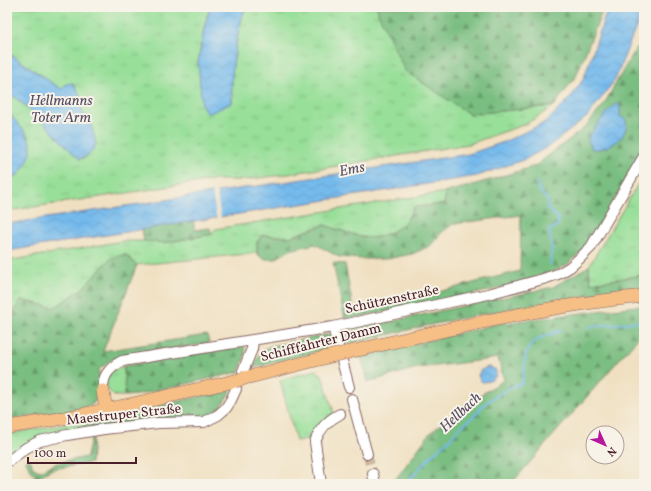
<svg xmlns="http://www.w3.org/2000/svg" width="651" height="491" viewBox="0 0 651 491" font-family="Vollkorn,serif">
<defs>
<pattern id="grass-tufts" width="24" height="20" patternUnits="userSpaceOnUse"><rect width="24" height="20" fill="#98df99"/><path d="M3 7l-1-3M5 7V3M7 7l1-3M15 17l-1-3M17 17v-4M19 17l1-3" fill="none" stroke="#84bf84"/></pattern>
<pattern id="forest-firs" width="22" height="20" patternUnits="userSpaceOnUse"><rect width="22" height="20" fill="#7abe81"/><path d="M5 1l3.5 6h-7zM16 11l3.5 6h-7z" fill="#669a6a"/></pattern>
<pattern id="water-waves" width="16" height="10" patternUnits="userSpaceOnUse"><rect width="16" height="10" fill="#75baec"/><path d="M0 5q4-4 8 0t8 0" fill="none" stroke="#679fcb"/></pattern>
</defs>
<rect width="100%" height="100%" fill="#f7f3e8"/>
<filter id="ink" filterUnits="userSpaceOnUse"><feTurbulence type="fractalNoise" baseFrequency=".025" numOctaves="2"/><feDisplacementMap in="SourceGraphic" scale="8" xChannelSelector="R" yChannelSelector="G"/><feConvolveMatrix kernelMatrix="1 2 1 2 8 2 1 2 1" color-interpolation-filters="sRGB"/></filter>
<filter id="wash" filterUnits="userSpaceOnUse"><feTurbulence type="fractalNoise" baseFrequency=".012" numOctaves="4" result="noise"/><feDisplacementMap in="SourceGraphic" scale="16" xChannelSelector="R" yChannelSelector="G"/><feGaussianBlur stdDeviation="0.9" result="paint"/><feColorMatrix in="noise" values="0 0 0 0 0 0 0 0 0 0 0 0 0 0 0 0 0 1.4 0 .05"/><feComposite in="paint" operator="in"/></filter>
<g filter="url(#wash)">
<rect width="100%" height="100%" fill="#f0e0c1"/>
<path fill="url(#grass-tufts)" stroke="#717f62" d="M 7,7 L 210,7 L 204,28 L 198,63 L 232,102 C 230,70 236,38 245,7 L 377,7 L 379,15 L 469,114 L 554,106 L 526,124 L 469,144 L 282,175 L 243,180 L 213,180 L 7,211 L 7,174 L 14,178 L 29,137 L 7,111 L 7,92 C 35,110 55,136 79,159 L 85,158 L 91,152 L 91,124 L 82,112 L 80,95 L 67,84 L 61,89 L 7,52 Z
M 644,174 L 644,275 L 591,283 L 589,266 Z
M 446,192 L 444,205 L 414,207 L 405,223 L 392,232 L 374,238 L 361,237 L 324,225 L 289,237 L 263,235 L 257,242 L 257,253 L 137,265 L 125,254 L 110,259 L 82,289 L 54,308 L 21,300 L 7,324 L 7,261 L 123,241 L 151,241 L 164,243 L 212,234 L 215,229 Z
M 124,366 L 125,396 L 114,396 L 108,390 L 106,381 L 110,372 Z
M 316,370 L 322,375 L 334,413 L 314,438 L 296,441 L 280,380 Z
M 84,421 L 85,429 L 7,458 L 7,434 Z"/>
<path fill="url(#forest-firs)" stroke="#626e56" d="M 377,7 L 604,7 L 576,76 L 554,106 L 469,114 L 405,71 L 379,15 Z
M 644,47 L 644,149 L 587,246 L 568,264 L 543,277 L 488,291 L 345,320 L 333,263 L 345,264 L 353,309 L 395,303 L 520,271 L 521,215 L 453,224 L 441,233 L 430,246 L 412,254 L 386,259 L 361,259 L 339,257 L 315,244 L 290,250 L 275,259 L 264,259 L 257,254 L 257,242 L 263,235 L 289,237 L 324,225 L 361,237 L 375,238 L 392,232 L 405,223 L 414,207 L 444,204 L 446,192 L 470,186 L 535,166 L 583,129 L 603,106 L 636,48 Z
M 193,221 L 195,230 L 210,228 L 212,234 L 164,243 L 144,241 L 142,229 Z
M 125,254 L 137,265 L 103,351 L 207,335 L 209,343 L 113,359 L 99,369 L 98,397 L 92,405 L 81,409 L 7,420 L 7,324 L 21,300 L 54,308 L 82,289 L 110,259 Z
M 589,266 L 591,283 L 644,275 L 644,290 C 541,300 441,321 341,346 L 339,335 L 341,332 L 553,287 Z
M 644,305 L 644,331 L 511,484 L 392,484 L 430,433 L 463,406 L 504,380 L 498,358 L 454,364 L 417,368 L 368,382 L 361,357 L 496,324 Z
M 330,334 L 336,347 L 252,368 L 263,350 L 271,346 Z
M 241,346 L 245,348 L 245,356 L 239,372 L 137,395 L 125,396 L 124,366 Z
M 231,390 L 221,407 L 202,419 L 85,429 L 84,421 Z
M 91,438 L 93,438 L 91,463 L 52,469 L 36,478 L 25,460 L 27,459 L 31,461 L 33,468 L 40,471 L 57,463 L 87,457 Z"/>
<path fill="url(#water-waves)" stroke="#606c8c" d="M 210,7 L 245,7 C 236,38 230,70 232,103 L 208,114 L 202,106 L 198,63 L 204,28 Z
M 608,7 L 644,7 L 615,80 L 587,117 L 549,146 L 526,159 L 477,176 L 7,251 L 7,224 L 469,154 L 504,142 L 546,122 L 571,97 L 584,78 Z
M 7,52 L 61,89 L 67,84 L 73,83 L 80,95 L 82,112 L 91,124 L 96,144 C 92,152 88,157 79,159 C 55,136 35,110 7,92 Z
M 617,103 L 620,105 L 620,116 L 626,120 C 630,137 608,151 592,149 L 588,140 L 589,135 L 609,110 Z
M 7,111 C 21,128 40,141 26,164 C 22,170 19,174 14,178 L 7,174 Z
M 488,367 L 495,369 C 500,378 490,382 482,382 L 480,380 L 478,375 L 481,370 Z"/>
<path fill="#f0e0c1" d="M 216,190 L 221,219 L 217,220 L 212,191 Z"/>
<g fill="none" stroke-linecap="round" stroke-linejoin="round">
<path stroke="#75baec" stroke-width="2" d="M 537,182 L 540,192 L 548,200 L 547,208 L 558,218 L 558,225 L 549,230 L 552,248 L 550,264
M 589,327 L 644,321
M 405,484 L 433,454 L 450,439 L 457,430 L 474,416 L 484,404 L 509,388 L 522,383 C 524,374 524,356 528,349 C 534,338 550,334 561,331"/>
</g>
</g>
<g filter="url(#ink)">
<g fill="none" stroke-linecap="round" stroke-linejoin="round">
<path stroke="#cfb9a3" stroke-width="10" stroke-dasharray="10 5" stroke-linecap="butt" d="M 367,454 L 373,474"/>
<defs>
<path id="minor" d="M 333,327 L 349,387
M 243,371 L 252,349 L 253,340
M 103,391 C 102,376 109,368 122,361 L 333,327 L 488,294 L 543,279 L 558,274 L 570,267 L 580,258 L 591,247 L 644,156
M 352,399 L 367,454
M 7,462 L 26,448 L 40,441 L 67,435 L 104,429 L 159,423 L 204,422 L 218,415 L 226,408 L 231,400 L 236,389
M 373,474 L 375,484
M 321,484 L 315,442 C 319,430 328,420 340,414"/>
<path id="major" d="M 345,353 C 444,330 542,306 644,296
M 245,378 L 335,355
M 103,391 L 106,410
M 7,427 C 84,417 159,398 235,381"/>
</defs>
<use href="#minor" stroke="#846360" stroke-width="12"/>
<use href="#major" stroke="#846360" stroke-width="14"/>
<use href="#minor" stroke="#fff" stroke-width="10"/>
<use href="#major" stroke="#f5bf86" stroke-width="13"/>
<defs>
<path id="major-bridge" d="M 335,355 L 345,353
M 235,381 L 245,378"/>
</defs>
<use href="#major-bridge" stroke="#846360" stroke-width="14" stroke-linecap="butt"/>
<use href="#major-bridge" stroke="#f5bf86" stroke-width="13"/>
</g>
</g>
<g text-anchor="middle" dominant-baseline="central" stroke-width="4" stroke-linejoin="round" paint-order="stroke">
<g font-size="14" fill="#4a1f2b" stroke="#f7f3e8">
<text transform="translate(392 300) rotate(-12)">Schützenstraße</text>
<text transform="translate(321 343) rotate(-14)">Schifffahrter Damm</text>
<text transform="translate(124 415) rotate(-6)">Maestruper Straße</text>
</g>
<g font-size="15" font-style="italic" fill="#574e65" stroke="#f7f3e8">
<text x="61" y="101">Hellmanns<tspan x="61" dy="17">Toter Arm</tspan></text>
<text transform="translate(352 170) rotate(-11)">Ems</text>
<text transform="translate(461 413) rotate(-43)">Hellbach</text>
</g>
</g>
<rect width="651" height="491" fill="none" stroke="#f7f3e8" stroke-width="24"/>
<g transform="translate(605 445) rotate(135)"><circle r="19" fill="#f7f3e8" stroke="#b29e9c"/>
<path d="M0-3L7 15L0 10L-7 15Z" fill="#b5179e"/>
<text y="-6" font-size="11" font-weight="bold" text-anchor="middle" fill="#4a1f2b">N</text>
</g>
<path d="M28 457v6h108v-6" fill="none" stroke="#4a1f2b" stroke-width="2"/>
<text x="34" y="457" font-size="12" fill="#4a1f2b" stroke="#f7f3e8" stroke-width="3" paint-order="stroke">100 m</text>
</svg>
